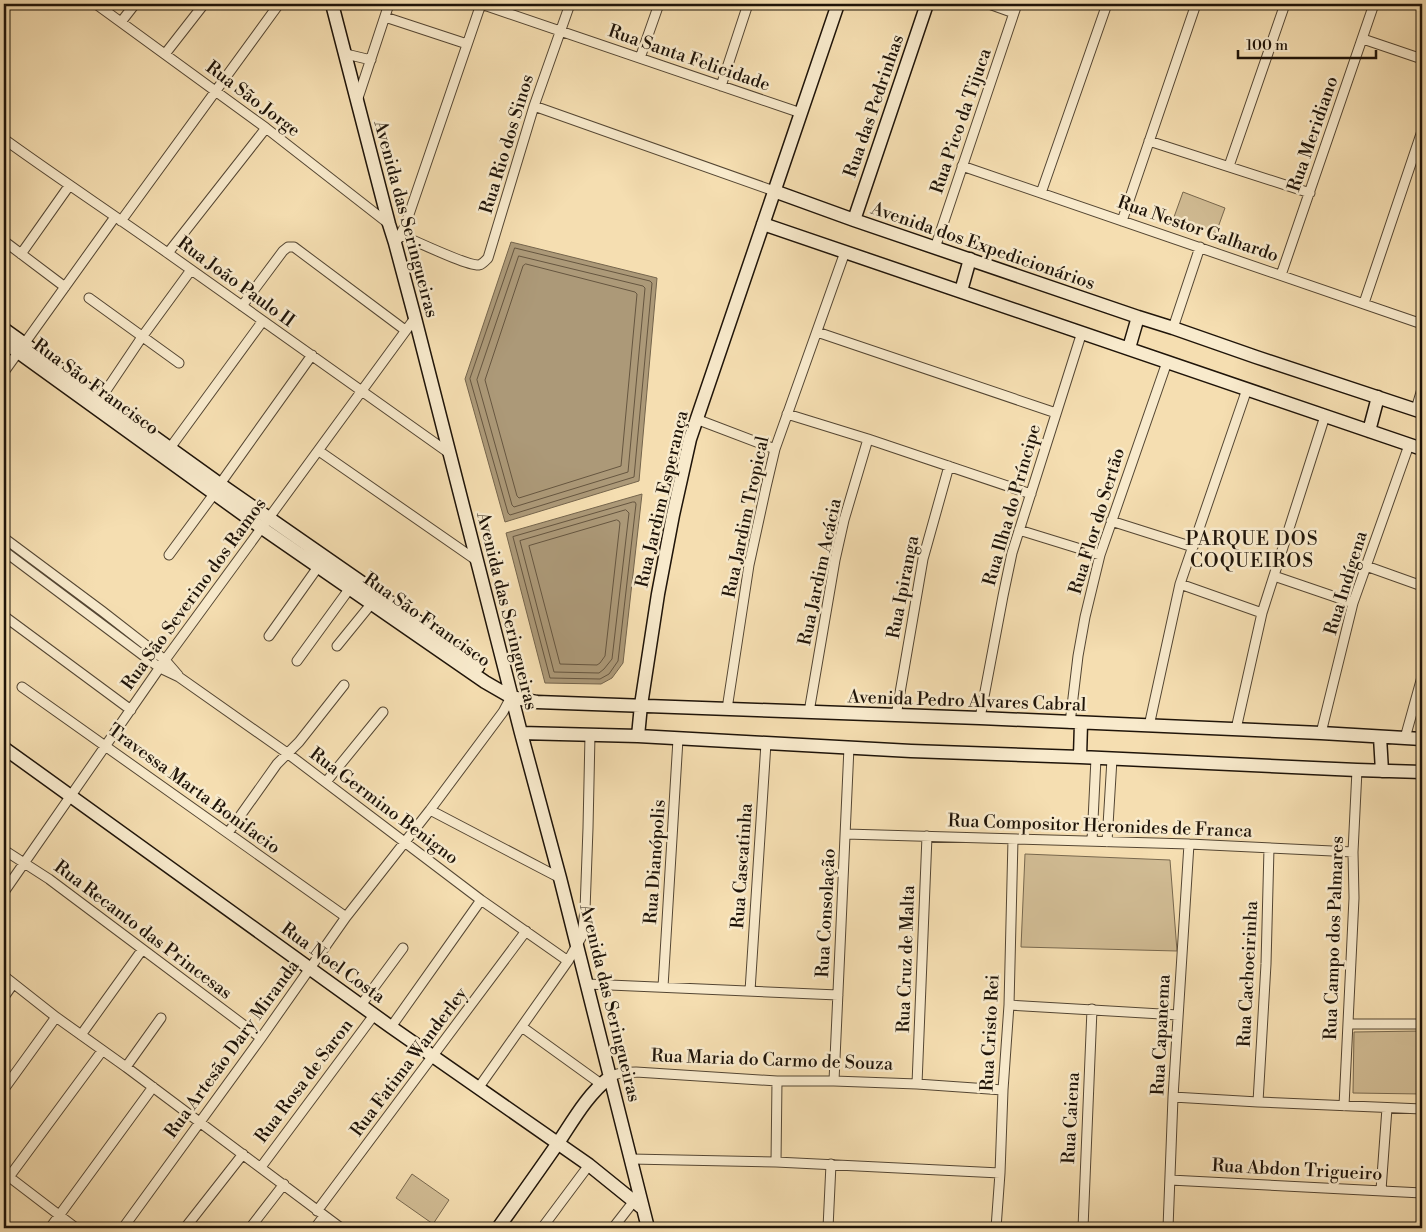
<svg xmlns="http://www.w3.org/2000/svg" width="1426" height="1232" viewBox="0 0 1426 1232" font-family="'Libre Bodoni',serif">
<rect width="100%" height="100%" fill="#f5deb1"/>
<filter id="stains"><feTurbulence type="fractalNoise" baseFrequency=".004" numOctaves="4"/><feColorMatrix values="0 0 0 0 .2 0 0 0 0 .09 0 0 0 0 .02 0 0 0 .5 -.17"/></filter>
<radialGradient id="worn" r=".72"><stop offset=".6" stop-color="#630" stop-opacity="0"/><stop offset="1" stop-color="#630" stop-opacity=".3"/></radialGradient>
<path fill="#d1bc94" stroke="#78684e" d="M 1183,192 L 1225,208 L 1216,233 L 1174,217 Z
M 1025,854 L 1170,860 L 1177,951 L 1021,947 Z
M 1422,1031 L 1422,1094 L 1353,1093 L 1354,1032 Z
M 412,1174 L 449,1200 L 433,1224 L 396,1198 Z"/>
<path fill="#ac9978" stroke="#74644c" d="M 511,242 L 657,278 L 639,481 L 505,522 L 465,379 Z
M 642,494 L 623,663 L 612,678 L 601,684 L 545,683 L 506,533 Z"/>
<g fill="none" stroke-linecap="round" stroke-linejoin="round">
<path stroke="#665640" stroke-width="1" d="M 515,248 L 650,281 L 652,283 L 634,477 L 510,515 L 508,513 L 470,379 Z
M 519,256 L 643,286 L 645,288 L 628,472 L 514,507 L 512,505 L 477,380 Z
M 526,264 L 635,292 L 637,294 L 621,466 L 519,498 L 517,496 L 485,380 L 523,266 Z
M 633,502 L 635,502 L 636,504 L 618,661 L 609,674 L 600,679 L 550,678 L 513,537 Z
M 626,510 L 629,513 L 612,659 L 604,669 L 599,673 L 554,672 L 520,541 Z
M 617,520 L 619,521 L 620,523 L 605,656 L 600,663 L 597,665 L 560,664 L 529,546 Z"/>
<defs>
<path id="street" d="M 96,4 L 266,128 L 389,224
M 481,4 L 801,113
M 989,4 L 1014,13
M 385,17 L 467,44
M 121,22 L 135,4
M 1363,39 L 1422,59
M 165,54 L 204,4
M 346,54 L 371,60
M 640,58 L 659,4
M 721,86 L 748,4
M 357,101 L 389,4
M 534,106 L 774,191
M 4,139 C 58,178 114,215 169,254 C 262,320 355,387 449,453
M 1149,141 L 1310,193
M 962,166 L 1422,324
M 1229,166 L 1285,4
M 1041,193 L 1107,4
M 121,221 L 279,4
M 1122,221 L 1196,4
M 401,235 C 416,241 467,266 479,265 C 483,264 485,261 488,258 L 534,106 L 570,4
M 398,239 L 405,226 L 481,4
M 4,241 L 65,287
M 935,248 L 1017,4
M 168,253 L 266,128
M 21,254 L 69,186
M 1281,275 L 1374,4
M 89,298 L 179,363
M 1364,303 L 1422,131
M 242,306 L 283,251 L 288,247 L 294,247 L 405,330
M 1173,328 L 1200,247
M 817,332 L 1056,413
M 4,372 L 115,217
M 101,398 L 142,337 L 191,270
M 1416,409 L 1422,389
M 787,414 L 868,439 L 1031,494
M 696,419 L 775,449
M 170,448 L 262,322
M 319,451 L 476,560
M 220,484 L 312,355
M 1111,521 L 1193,547
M 1019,530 L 1100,555
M 4,538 L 102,611 L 165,660 L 178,675
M 4,551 L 160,668 L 179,677 L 287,753 L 481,900 L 568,961
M 169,555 L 214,494
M 1366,566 L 1422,586
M 1274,576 L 1353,603
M 1180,584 L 1262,613
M 4,616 L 131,710
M 269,636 L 318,567
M 337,646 L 372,603
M 297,661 L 350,588
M 22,687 L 346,917
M 727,709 L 749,565 L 766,487 L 775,449 L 845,252
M 809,712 L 835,560 L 844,520 L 868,439
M 896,716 L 923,559 L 949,466
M 980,718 L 1003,596 L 1012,553 L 1082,332
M 1070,723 L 1078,656 L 1085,617 L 1100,555 L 1167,362
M 1149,726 L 1180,584 L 1247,389
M 1236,729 L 1262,613 L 1325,416
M 1321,733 L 1353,603 L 1409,445
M 1405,738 L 1422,677
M 326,782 L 383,712
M 430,810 L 560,878
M 228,833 L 277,764 L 299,742 L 344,685
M 846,834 L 1189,844 L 1353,852
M 1092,841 L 1096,758
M 1107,842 L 1112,759
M 4,850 L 49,879 L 261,1038
M 4,892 L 165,660 L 415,318
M 4,976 L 56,1017 L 126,1067 L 341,1228
M 587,984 L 838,995
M 663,987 L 678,739
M 750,991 L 766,743
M 4,997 L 13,984
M 361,1005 L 403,948
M 1009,1005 L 1178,1015
M 1348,1024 L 1422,1024
M 391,1027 L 481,900
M 522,1027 L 601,1084
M 81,1035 L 142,950
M 126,1067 L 161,1018
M 610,1077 C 619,1072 626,1072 636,1072 L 777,1081 L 834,1081 L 917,1084 L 1003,1090
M 834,1081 L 849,747
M 917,1084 L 927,836
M 479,1087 L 568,961 L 582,936 L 585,910 L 588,828 L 590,735
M 4,1089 L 56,1017
M 1173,1097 L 1258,1102 L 1422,1109
M 1258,1102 L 1266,964 L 1269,848
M 1344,1106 L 1354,898 L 1353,852 L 1357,770
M 631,1159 L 776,1162 L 1000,1173
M 776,1162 L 777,1081
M 261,1167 L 374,1015
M 4,1173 L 76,1228
M 9,1177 L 102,1051
M 1170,1180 L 1422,1193
M 1381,1190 L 1387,1108
M 317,1211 L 526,931
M 50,1228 L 153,1087
M 123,1228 L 261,1038 L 346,917 L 430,810 L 503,712 L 511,697
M 185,1228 L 243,1154
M 250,1228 L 284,1184
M 315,1228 L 324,1216
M 542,1228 L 589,1165
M 613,1228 L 634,1201
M 828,1228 L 831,1164
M 996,1228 L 1000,1173 L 1003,1090 L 1009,1005 L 1013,839
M 1083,1228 L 1092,1009
M 1168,1228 L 1173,1097 L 1189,844"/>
<path id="secondary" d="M 332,4 L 389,224 L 395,243 L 415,318 L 521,733 L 560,878 L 648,1228
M 774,191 L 854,220 L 1138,317 L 1173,328 L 1256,357 L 1422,412
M 854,220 L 927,4
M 763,224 L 1422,449
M 961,291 L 970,259
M 4,329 L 220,484 L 430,630 L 478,667
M 4,342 L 262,528 L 485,682 L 511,697 L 537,702 L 980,718 L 1321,733 L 1422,739
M 1129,348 L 1138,317
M 1369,431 L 1378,397
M 521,733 L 638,736 L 911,751 L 1080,757 L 1357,770 L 1422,772
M 638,736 L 641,705 L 658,594 L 673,515 L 690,439 L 838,4
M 1380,737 L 1382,771
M 4,748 L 391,1027 L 589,1165 L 641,1207
M 1080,757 L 1081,723
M 498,1228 C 518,1200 538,1172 558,1143 C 574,1119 587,1095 610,1077"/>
</defs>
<use href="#street" stroke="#544633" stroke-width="11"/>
<use href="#secondary" stroke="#1f1409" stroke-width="15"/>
<use href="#street" stroke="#f8eacc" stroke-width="9"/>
<use href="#secondary" stroke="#f8eacc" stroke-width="12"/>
</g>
<g text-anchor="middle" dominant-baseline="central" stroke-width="5" stroke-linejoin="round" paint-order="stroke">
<g font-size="18" fill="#1f1409" stroke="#f8eacc">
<text transform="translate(689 58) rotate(19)">Rua Santa Felicidade</text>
<text transform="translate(253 99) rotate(37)">Rua São Jorge</text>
<text transform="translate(874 106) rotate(-71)">Rua das Pedrinhas</text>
<text transform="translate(961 121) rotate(-71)">Rua Pico da Tijuca</text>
<text transform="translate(1313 134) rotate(-71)">Rua Meridiano</text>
<text transform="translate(507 144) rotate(-73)">Rua Rio dos Sinos</text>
<text transform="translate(406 219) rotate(75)">Avenida das Seringueiras</text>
<text transform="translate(1198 229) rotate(19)">Rua Nestor Galhardo</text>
<text transform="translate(983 246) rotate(19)">Avenida dos Expedicionários</text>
<text transform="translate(236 282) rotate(36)">Rua João Paulo II</text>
<text transform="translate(96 387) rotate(36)">Rua São Francisco</text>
<text transform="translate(662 499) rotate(-77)">Rua Jardim Esperança</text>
<text transform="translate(1012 505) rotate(-74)">Rua Ilha do Príncipe</text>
<text transform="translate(746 517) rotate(-78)">Rua Jardim Tropical</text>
<text transform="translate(1097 521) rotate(-73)">Rua Flor do Sertão</text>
<text transform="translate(820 572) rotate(-78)">Rua Jardim Acácia</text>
<text transform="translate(1346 583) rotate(-73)">Rua Indígena</text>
<text transform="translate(903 587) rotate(-79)">Rua Ipiranga</text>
<text transform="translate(194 594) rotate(-54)">Rua São Severino dos Ramos</text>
<text transform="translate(507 611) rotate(76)">Avenida das Seringueiras</text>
<text transform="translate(427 620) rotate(35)">Rua São Francisco</text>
<text transform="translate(967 701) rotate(2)">Avenida Pedro Alvares Cabral</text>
<text transform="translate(194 789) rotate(36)">Travessa Marta Bonifacio</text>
<text transform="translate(384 806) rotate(37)">Rua Germino Benigno</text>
<text transform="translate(1100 826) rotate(2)">Rua Compositor Heronides de Franca</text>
<text transform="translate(655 862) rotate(-86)">Rua Dianópolis</text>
<text transform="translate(742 866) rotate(-86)">Rua Cascatinha</text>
<text transform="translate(826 913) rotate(-87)">Rua Consolação</text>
<text transform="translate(143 930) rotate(37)">Rua Recanto das Princesas</text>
<text transform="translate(1334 938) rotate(-88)">Rua Campo dos Palmares</text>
<text transform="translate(906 959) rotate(-88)">Rua Cruz de Malta</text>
<text transform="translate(333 963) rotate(36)">Rua Noel Costa</text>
<text transform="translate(1248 974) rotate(-87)">Rua Cachoeirinha</text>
<text transform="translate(610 1003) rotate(76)">Avenida das Seringueiras</text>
<text transform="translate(990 1033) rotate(-87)">Rua Cristo Rei</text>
<text transform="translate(1161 1035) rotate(-87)">Rua Capanema</text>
<text transform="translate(232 1049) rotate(-54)">Rua Artesão Dary Miranda</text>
<text transform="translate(772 1060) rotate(2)">Rua Maria do Carmo de Souza</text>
<text transform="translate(409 1062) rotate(-53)">Rua Fatima Wanderley</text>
<text transform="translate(304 1081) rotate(-53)">Rua Rosa de Saron</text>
<text transform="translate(1071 1118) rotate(-87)">Rua Caiena</text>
<text transform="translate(1297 1170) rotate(3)">Rua Abdon Trigueiro</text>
</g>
<g font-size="19" letter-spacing="1" fill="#1f1409" stroke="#f8eacc">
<text x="1252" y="539">PARQUE DOS<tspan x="1252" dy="22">COQUEIROS</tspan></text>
</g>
</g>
<rect width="1426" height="1232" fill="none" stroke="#f5deb1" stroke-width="20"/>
<rect x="5" y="5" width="1416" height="1222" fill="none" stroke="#1f1409" stroke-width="2.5"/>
<rect x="10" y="10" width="1406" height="1212" fill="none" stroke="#1f1409"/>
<path d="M1238 50v8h138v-8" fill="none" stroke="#1f1409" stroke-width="2.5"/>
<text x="1246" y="50" font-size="15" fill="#1f1409" stroke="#f8eacc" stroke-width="4" paint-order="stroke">100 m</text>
<rect width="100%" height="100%" filter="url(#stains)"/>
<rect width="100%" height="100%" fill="url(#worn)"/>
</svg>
